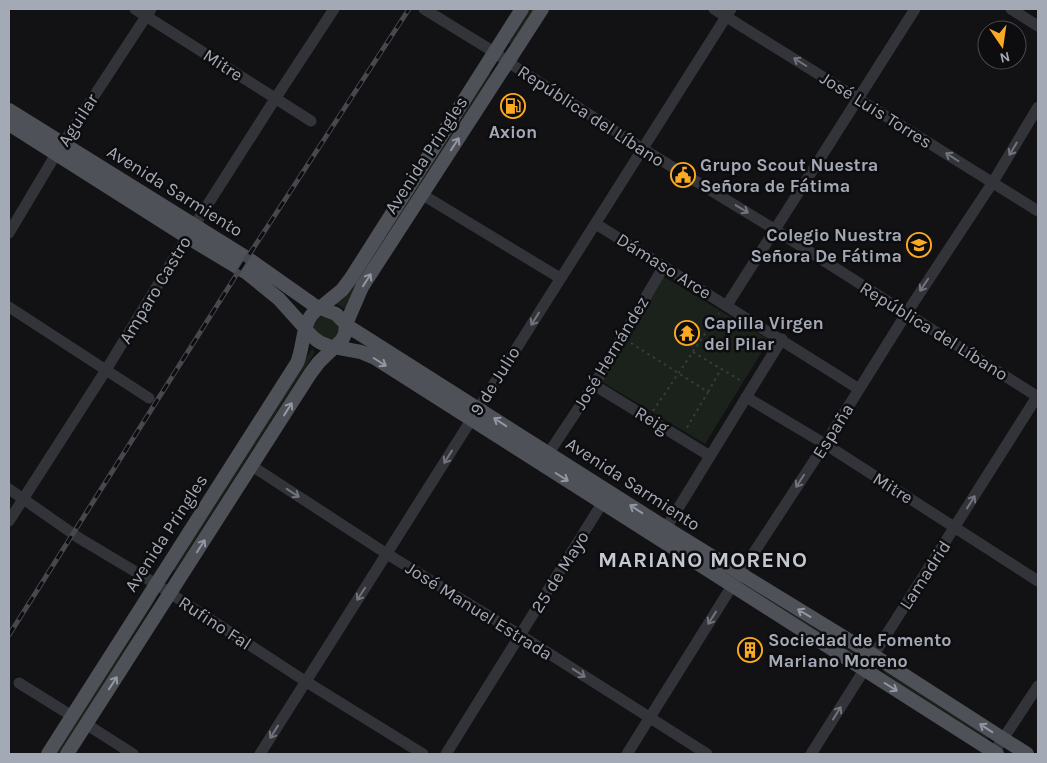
<svg xmlns="http://www.w3.org/2000/svg" width="1047" height="763" viewBox="0 0 1047 763" font-family="Karla,sans-serif">
<rect width="100%" height="100%" fill="#121214"/>
<path fill="#1a221b" d="M 530,9 L 535,9 L 512,45 L 509,43 Z
M 489,72 L 491,74 L 353,289 L 348,311 L 335,303 Z
M 663,276 L 769,340 L 705,444 L 599,380 Z
M 325,316 L 336,322 L 341,329 L 335,339 C 325,341 316,334 313,325 L 318,317 Z
M 312,349 L 315,352 L 175,571 L 172,569 Z
M 751,588 L 855,653 L 853,655 L 750,589 Z
M 151,599 L 155,601 L 60,754 L 55,754 Z
M 885,671 L 989,737 L 987,739 L 884,673 Z"/>
<g fill="none" stroke-linecap="round" stroke-linejoin="round">
<path stroke="#393b40" stroke-width="2" stroke-dasharray="2.5 4" stroke-linecap="butt" d="M 631,343 L 708,392 L 686,429
M 693,352 L 743,382
M 708,392 L 721,369
M 653,411 L 719,313"/>
<path stroke="#333439" stroke-width="11" d="M 135,9 L 311,121
M 424,9 L 494,52 L 508,62 L 643,149 L 774,229 L 1038,397
M 714,9 L 1038,211
M 1011,9 L 1038,26
M 423,195 L 560,278
M 596,224 L 859,389
M 9,233 L 56,154 L 151,9
M 727,305 L 915,9
M 9,307 L 149,398
M 594,385 L 710,456
M 746,397 L 825,444 L 1038,581
M 544,460 L 594,385 L 664,266
M 252,466 L 387,554 L 520,635 L 707,754
M 9,489 L 79,538 L 156,584 L 305,681 L 423,754
M 9,521 L 106,370 L 187,237 L 275,99 L 334,9
M 666,528 L 782,339
M 19,683 L 72,716
M 86,724 L 133,754
M 260,754 L 731,9
M 446,754 L 606,497
M 627,754 L 732,586 L 825,444 L 906,314 L 993,182 L 1038,107
M 811,754 L 1038,395
M 993,754 L 1038,686"/>
<path stroke="#4f5158" stroke-width="14" d="M 9,110 L 247,258 L 318,308
M 9,124 L 187,237 L 247,273 L 279,299 L 305,328
M 320,308 L 342,290 L 351,278 L 522,9
M 346,325 L 666,528 L 873,655 L 1027,754
M 305,328 C 313,339 320,344 333,347
M 334,347 L 361,352 L 375,358 L 997,754
M 48,754 L 297,363 C 305,345 301,317 320,308 L 336,314 L 346,324
M 67,754 L 310,374 L 319,362 L 342,340 L 345,334 L 346,324 L 362,287 L 542,9"/>
<defs>
<path id="rail" d="M 9,635 L 247,258 L 409,9"/>
</defs>
<use href="#rail" stroke="#46484e" stroke-width="5"/>
<use href="#rail" stroke="#0d0d0f" stroke-width="3" stroke-dasharray="9" stroke-linecap="butt"/>
</g>
<defs><path id="oneway-shaft" d="M-6 0H5M1.5-3L5.5 0L1.5 3" fill="none" stroke-width="1.6" stroke-linecap="round" stroke-linejoin="round" transform="scale(1.25)"/></defs>
<g stroke="#71747d">
<use href="#oneway-shaft" transform="translate(800 62) rotate(-148)"/>
<use href="#oneway-shaft" transform="translate(1013 149) rotate(121)"/>
<use href="#oneway-shaft" transform="translate(952 157) rotate(-148)"/>
<use href="#oneway-shaft" transform="translate(742 209) rotate(31)"/>
<use href="#oneway-shaft" transform="translate(924 285) rotate(124)"/>
<use href="#oneway-shaft" transform="translate(535 319) rotate(122)"/>
<use href="#oneway-shaft" transform="translate(448 457) rotate(122)"/>
<use href="#oneway-shaft" transform="translate(800 481) rotate(123)"/>
<use href="#oneway-shaft" transform="translate(293 493) rotate(33)"/>
<use href="#oneway-shaft" transform="translate(971 502) rotate(-58)"/>
<use href="#oneway-shaft" transform="translate(361 594) rotate(123)"/>
<use href="#oneway-shaft" transform="translate(712 618) rotate(122)"/>
<use href="#oneway-shaft" transform="translate(579 673) rotate(33)"/>
<use href="#oneway-shaft" transform="translate(837 713) rotate(-58)"/>
<use href="#oneway-shaft" transform="translate(274 732) rotate(122)"/>
</g>
<g stroke="#9297a2">
<use href="#oneway-shaft" transform="translate(455 144) rotate(-57)"/>
<use href="#oneway-shaft" transform="translate(367 280) rotate(-57)"/>
<use href="#oneway-shaft" transform="translate(380 362) rotate(32)"/>
<use href="#oneway-shaft" transform="translate(288 409) rotate(-58)"/>
<use href="#oneway-shaft" transform="translate(500 422) rotate(-147)"/>
<use href="#oneway-shaft" transform="translate(562 477) rotate(32)"/>
<use href="#oneway-shaft" transform="translate(636 509) rotate(-147)"/>
<use href="#oneway-shaft" transform="translate(201 546) rotate(-57)"/>
<use href="#oneway-shaft" transform="translate(804 613) rotate(-149)"/>
<use href="#oneway-shaft" transform="translate(113 683) rotate(-57)"/>
<use href="#oneway-shaft" transform="translate(891 687) rotate(32)"/>
<use href="#oneway-shaft" transform="translate(986 728) rotate(-147)"/>
</g>
<defs>
<symbol id="fuel-ring" viewBox="-11 -11 22 22"><circle r="9.5" fill="#0d0d0f" stroke="#fcaa23" stroke-width="1.5"/><path d="M-5.5-6h7V0h2V4h1.3V-2.5L3-4.5l.8-.8L6-3V5H2.5V1h-1V6h-7ZM-4.2-4.7v3.2H.2V-4.7Z" fill="#fcaa23"/></symbol>
<symbol id="civic-ring" viewBox="-11 -11 22 22"><circle r="9.5" fill="#0d0d0f" stroke="#fcaa23" stroke-width="1.5"/><path d="M-.6-6.5H3V-4.5H.6V-3L4-1V1h2V6H-6V1h2V-1L-.6-3ZM-1.2 2.5V6h2.4V2.5Z" fill="#fcaa23"/></symbol>
<symbol id="school-ring" viewBox="-11 -11 22 22"><circle r="9.5" fill="#0d0d0f" stroke="#fcaa23" stroke-width="1.5"/><path d="M0-5L7-2L0 1L-7-2ZM-4 1L0 2.5L4 1V4Q0 6-4 4Z" fill="#fcaa23"/></symbol>
<symbol id="temple-ring" viewBox="-11 -11 22 22"><circle r="9.5" fill="#0d0d0f" stroke="#fcaa23" stroke-width="1.5"/><path d="M0-6L5-2H3V0L6.5 2.5H4V6H1.5V3h-3V6H-4V2.5H-6.5L-3 0V-2H-5Z" fill="#fcaa23"/></symbol>
<symbol id="building-ring" viewBox="-11 -11 22 22"><circle r="9.5" fill="#0d0d0f" stroke="#fcaa23" stroke-width="1.5"/><path d="M-4-6H4V6H1V3H-1V6H-4ZM-2.5-4.3h1.7v1.8h-1.7ZM.8-4.3h1.7v1.8H.8ZM-2.5-1h1.7V.8h-1.7ZM.8-1h1.7V.8H.8Z" fill="#fcaa23"/></symbol>
</defs>
<g fill-rule="evenodd">
<use href="#fuel-ring" x="499" y="92" width="28" height="28"/>
<use href="#civic-ring" x="669" y="161" width="28" height="28"/>
<use href="#school-ring" x="905" y="231" width="28" height="28"/>
<use href="#temple-ring" x="673" y="319" width="28" height="28"/>
<use href="#building-ring" x="736" y="636" width="28" height="28"/>
</g>
<g text-anchor="middle" dominant-baseline="central" stroke-width="5" stroke-linejoin="round" paint-order="stroke">
<g font-size="18" fill="#a3a9b5" stroke="#0d0d0f">
<text transform="translate(223 65) rotate(33)">Mitre</text>
<text transform="translate(876 110) rotate(32)">José Luis Torres</text>
<text transform="translate(591 116) rotate(33)">República del Líbano</text>
<text transform="translate(78 120) rotate(-57)">Aguilar</text>
<text transform="translate(426 155) rotate(-57)">Avenida Pringles</text>
<text transform="translate(175 191) rotate(32)">Avenida Sarmiento</text>
<text transform="translate(664 266) rotate(32)">Dámaso Arce</text>
<text transform="translate(155 290) rotate(-59)">Amparo Castro</text>
<text transform="translate(934 331) rotate(32)">República del Líbano</text>
<text transform="translate(611 353) rotate(-59)">José Hernández</text>
<text transform="translate(495 381) rotate(-58)">9 de Julio</text>
<text transform="translate(652 420) rotate(31)">Reig</text>
<text transform="translate(833 431) rotate(-58)">España</text>
<text transform="translate(633 484) rotate(33)">Avenida Sarmiento</text>
<text transform="translate(893 488) rotate(32)">Mitre</text>
<text transform="translate(166 533) rotate(-57)">Avenida Pringles</text>
<text transform="translate(560 572) rotate(-58)">25 de Mayo</text>
<text transform="translate(925 575) rotate(-57)">Lamadrid</text>
<text transform="translate(479 611) rotate(32)">José Manuel Estrada</text>
<text transform="translate(215 623) rotate(33)">Rufino Fal</text>
</g>
<g font-size="18" font-weight="bold" fill="#a3a9b5" stroke="#0d0d0f" text-anchor="start">
<text x="513" y="132" text-anchor="middle">Axion</text>
<text x="700" y="165">Grupo Scout Nuestra<tspan x="700" dy="21">Señora de Fátima</tspan></text>
<text x="902" y="235" text-anchor="end">Colegio Nuestra<tspan x="902" dy="21">Señora De Fátima</tspan></text>
<text x="704" y="323">Capilla Virgen<tspan x="704" dy="21">del Pilar</tspan></text>
<text x="768" y="640">Sociedad de Fomento<tspan x="768" dy="21">Mariano Moreno</tspan></text>
</g>
<g font-size="22" font-weight="bold" letter-spacing="1" fill="#c4c8d1" stroke="#0d0d0f">
<text x="703" y="560">MARIANO MORENO</text>
</g>
</g>
<rect width="1047" height="763" fill="none" stroke="#a3a9b5" stroke-width="20"/>
<g transform="translate(1002 45) rotate(167)"><circle r="24" fill="#0d0d0f" stroke="#494b51"/>
<path d="M0-4L9 19L0 12L-9 19Z" fill="#fcaa23"/>
<text y="-8" font-size="14" font-weight="bold" text-anchor="middle" fill="#a3a9b5">N</text>
</g>
</svg>
